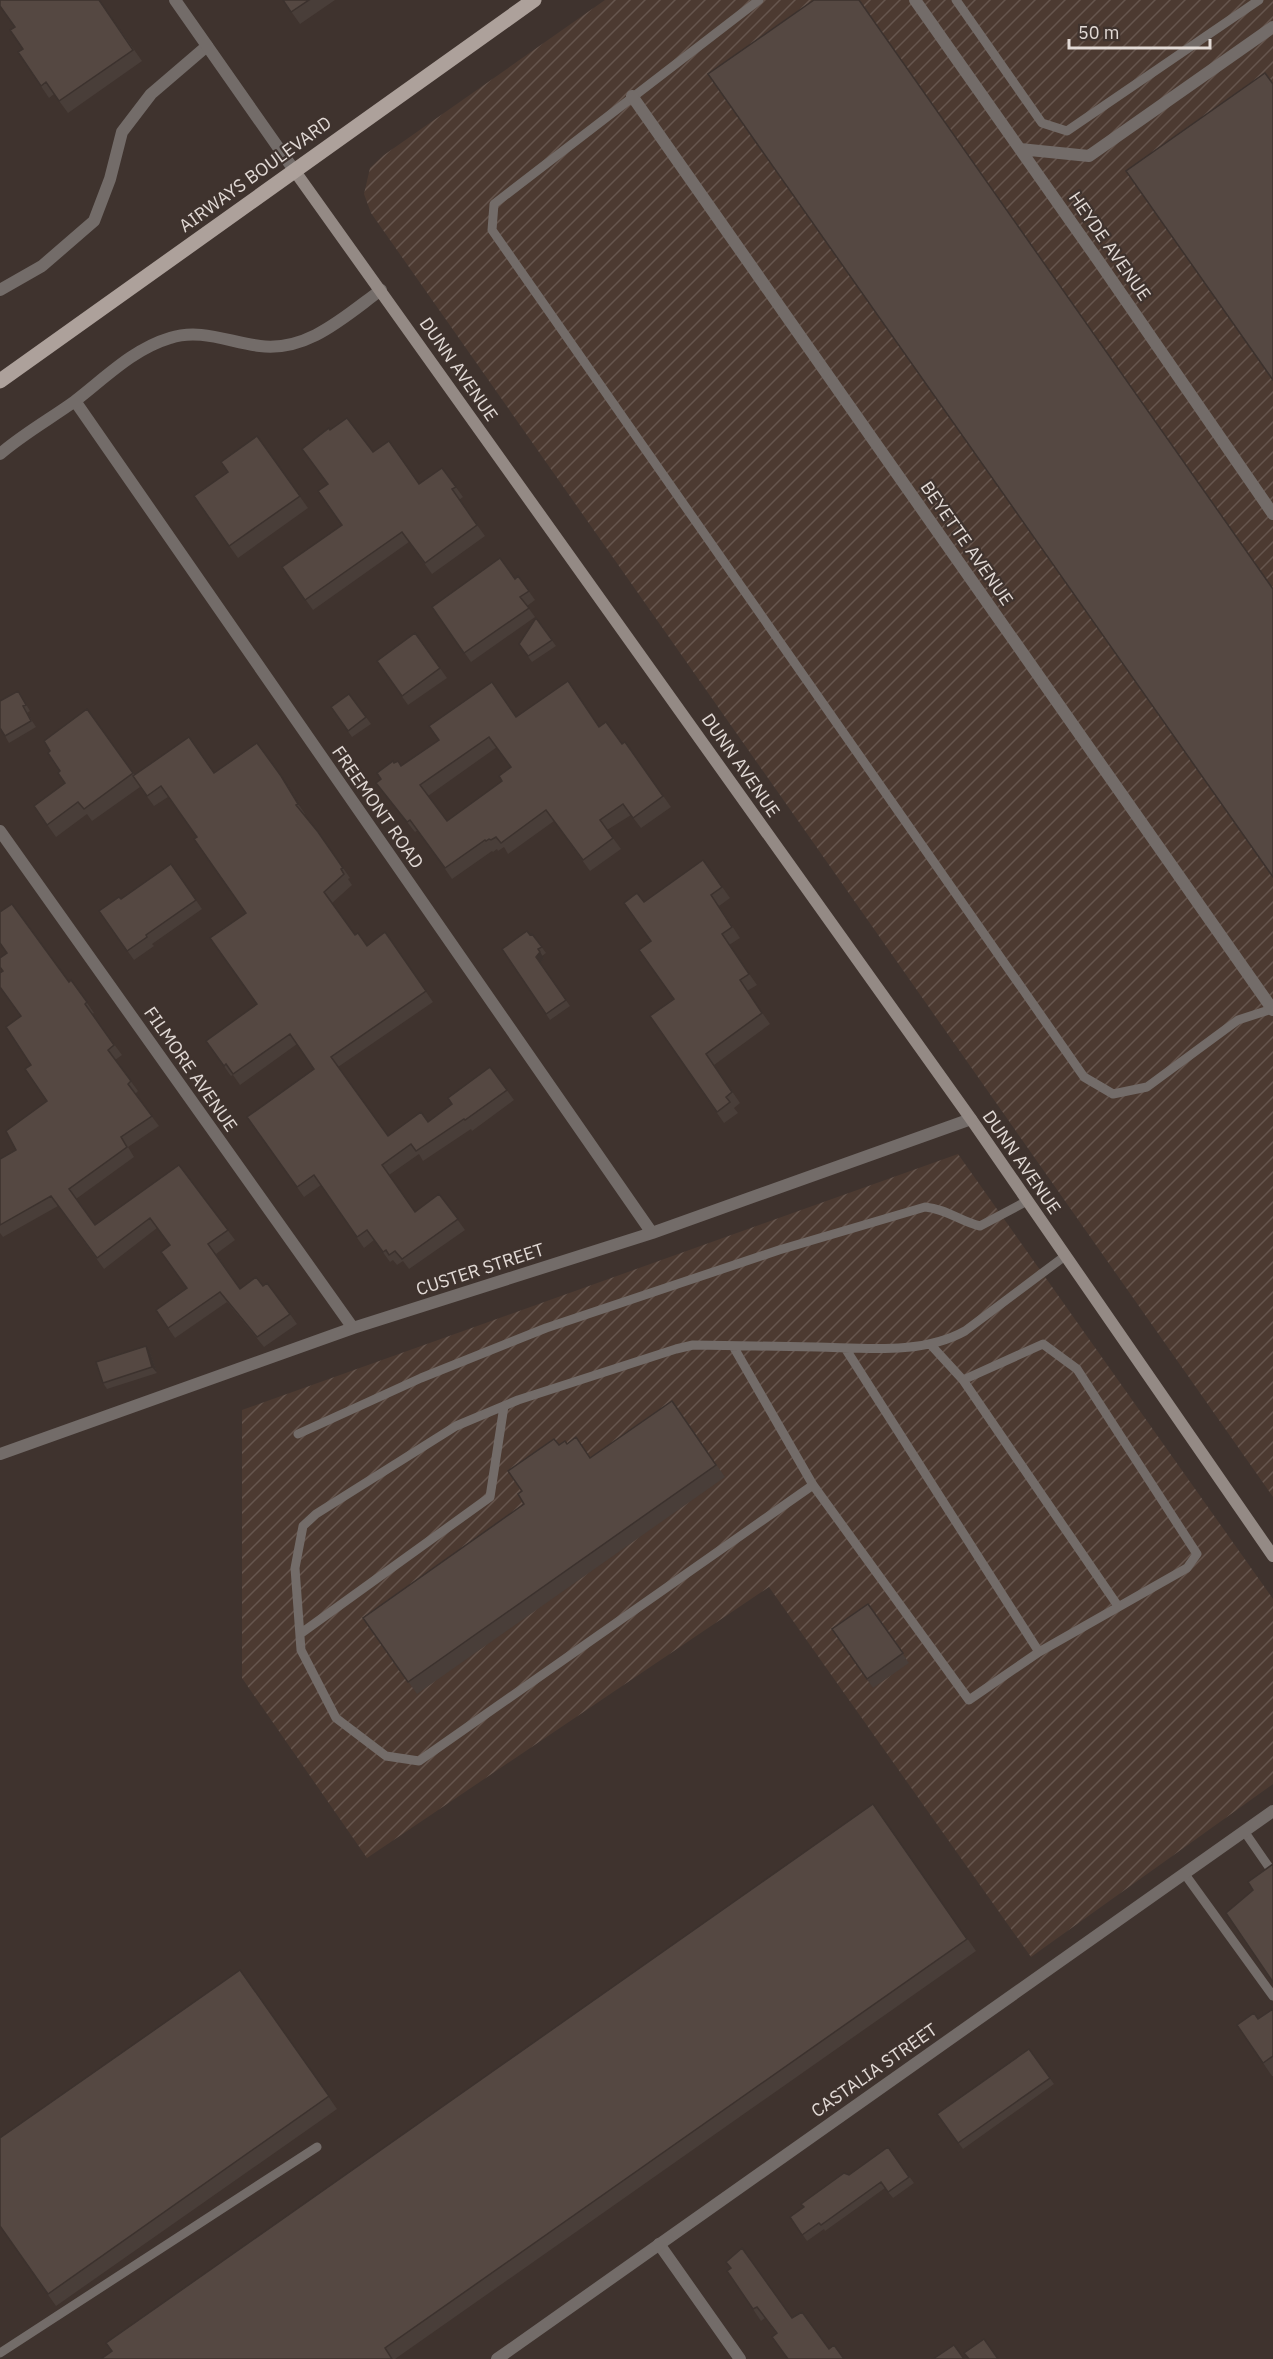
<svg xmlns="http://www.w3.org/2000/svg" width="1273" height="2359" viewBox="0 0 1273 2359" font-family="'IBM Plex Sans',sans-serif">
<defs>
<pattern id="industrial-furrows" width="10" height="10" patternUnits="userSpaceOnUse" patternTransform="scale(1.5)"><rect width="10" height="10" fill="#4c3a31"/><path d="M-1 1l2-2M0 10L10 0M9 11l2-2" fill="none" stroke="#66564e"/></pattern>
</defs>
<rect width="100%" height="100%" fill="#3f332e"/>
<path fill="url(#industrial-furrows)" d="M 605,0 L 1273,0 L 1273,1497 L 371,213 L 364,194 L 370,168 L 384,155 Z
M 958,1154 L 1273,1599 L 1273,1784 L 1031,1957 L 769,1587 L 367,1858 L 242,1678 L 242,1410 Z"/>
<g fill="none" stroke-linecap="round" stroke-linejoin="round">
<path stroke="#736c69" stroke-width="9" d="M 759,0 L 494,204 L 492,230 L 1084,1077 L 1113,1094 L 1147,1087 L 1238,1020 L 1272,1009
M 956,0 L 1042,123 L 1067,131 L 1259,0
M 930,1344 L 963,1380 L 1043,1344 L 1077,1369 L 1197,1554 L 1187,1568 L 1039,1652
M 733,1346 L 813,1485 L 969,1700 L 1039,1652 L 845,1348
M 963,1380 L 1118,1606
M 298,1434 L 421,1378 L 546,1328 L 779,1250 L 925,1207 C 947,1209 959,1221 980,1226 L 1027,1201
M 813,1485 L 419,1761 L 386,1756 L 336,1718 L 301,1650 L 295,1568 L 303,1526 L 316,1514 L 456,1426 L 518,1400 L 676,1349 L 693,1345 C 734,1346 776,1346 817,1347 C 865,1348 922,1355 965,1331 L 1065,1256
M 300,1634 L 490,1497 L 504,1406
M 1244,1831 L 1273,1873
M 1184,1873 L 1273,1996
M 0,2353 L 317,2147"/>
<path stroke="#736c69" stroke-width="12" d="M 915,0 L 1100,263 L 1273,514
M 632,96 L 1273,1010
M 1020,149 L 1089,156 L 1273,27
M 0,290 L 42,266 L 94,221 L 110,179 L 122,132 L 151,94 L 207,46
M 75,401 L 652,1233
M 0,454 C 23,434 50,419 75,401 C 105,378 133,349 170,338 C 200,328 229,342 260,346 C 308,352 345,316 381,290
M 0,831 L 353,1328
M 0,1454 L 353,1328 L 652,1233 L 971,1119
M 659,2244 L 740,2359"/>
<path stroke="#736c69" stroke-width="12" d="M 175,0 L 294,170
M 497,2359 L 1273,1811"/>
<path stroke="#948a85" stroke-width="12" d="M 294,170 L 971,1119 L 1273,1556"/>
<path stroke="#ada19b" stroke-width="15" d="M 0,381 L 534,0"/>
</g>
<path fill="#493e39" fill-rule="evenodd" d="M 99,0 L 142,61 L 68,113 L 54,94 L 49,98 L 18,52 L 23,49 L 15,27 Z
M 283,0 L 335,0 L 300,24 Z
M 331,430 L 373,452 L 419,484 L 442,468 L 463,497 L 459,500 L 485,536 L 432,574 L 409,542 L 313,610 L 282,567 L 342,525 L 327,485 Z
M 257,436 L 308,508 L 238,558 L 194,496 L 228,472 Z
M 518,576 L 535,600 L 527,606 L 535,617 L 471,662 L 432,607 L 515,579 Z
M 536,618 L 556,646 L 532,662 L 519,644 Z
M 415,633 L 447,678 L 408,705 L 377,661 Z
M 18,691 L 30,711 L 27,713 L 36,727 L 9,743 L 5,736 Z
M 349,694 L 371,724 L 352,737 L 331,707 Z
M 87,709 L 135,775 L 214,773 L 288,786 L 305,814 L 304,815 L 318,832 L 350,878 L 348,879 L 352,885 L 332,903 L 355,935 L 367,946 L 385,932 L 433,1002 L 338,1067 L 388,1136 L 428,1122 L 452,1104 L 490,1067 L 514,1100 L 472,1131 L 471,1129 L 423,1161 L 419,1154 L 389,1175 L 415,1212 L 439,1194 L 465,1230 L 409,1269 L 403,1261 L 397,1265 L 393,1260 L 390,1262 L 374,1240 L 364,1248 L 321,1185 L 304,1197 L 247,1117 L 314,1069 L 297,1044 L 240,1085 L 233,1075 L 231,1076 L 206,1041 L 257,1004 L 246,913 L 197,837 L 168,797 L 154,806 L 140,787 L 92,821 L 87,814 L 56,837 L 34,806 L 65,783 L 60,771 Z
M 516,717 L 599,726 L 622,744 L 625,742 L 671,807 L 641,828 L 631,815 L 607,830 L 621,849 L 590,871 L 554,821 L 508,854 L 504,847 L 498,851 L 497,849 L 493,852 L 492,851 L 452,879 L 418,830 L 415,832 L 376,783 L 381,779 L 394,763 L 401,766 ZM 497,747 L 511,767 L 502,781 L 447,821 L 428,796 Z
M 703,860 L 730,898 L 719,906 L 740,938 L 729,945 L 757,985 L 747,991 L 770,1024 L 714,1065 L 740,1103 L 734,1108 L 738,1113 L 724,1123 L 650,1016 L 673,999 L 651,941 L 644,902 Z
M 171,864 L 202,909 L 152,944 L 154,946 L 134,960 L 99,911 L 121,899 Z
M 532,934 L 546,953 L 542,956 L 544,958 L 540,963 L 570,1006 L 550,1020 L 502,949 Z
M 71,980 L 94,1013 L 92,1014 L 122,1055 L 115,1060 L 138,1091 L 135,1094 L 159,1126 L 128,1147 L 134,1157 L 76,1199 L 95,1225 L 179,1165 L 235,1240 L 216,1254 L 240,1289 L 263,1286 L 290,1314 L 297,1324 L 264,1347 L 227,1302 L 175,1338 L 156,1310 L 187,1288 L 170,1246 L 157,1228 L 104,1269 L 58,1206 L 3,1237 L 0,1233 L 0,1159 L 16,1150 L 47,1101 L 31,1065 L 21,1016 Z
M 150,1352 L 157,1373 L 107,1389 L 103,1383 Z
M 672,1401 L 725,1477 L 417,1694 L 363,1618 L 524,1504 L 522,1491 L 559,1445 L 567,1444 L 590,1458 Z
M 868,1604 L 909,1663 L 873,1688 L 832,1629 Z
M 873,1804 L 976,1951 L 395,2359 L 101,2359 Z
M 240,1970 L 337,2109 L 56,2306 L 0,2226 Z
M 1273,2009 L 1273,2076 L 1272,2076 L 1237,2025 L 1258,2019 Z
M 1029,2049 L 1054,2084 L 963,2149 L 937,2114 Z
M 888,2147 L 914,2183 L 893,2198 L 885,2188 L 825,2231 L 824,2229 L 807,2241 L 790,2217 Z
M 727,2271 L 792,2318 L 829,2349 L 844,2359 L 776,2333 L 765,2318 L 761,2321 Z"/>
<path fill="#3c322e" d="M 281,776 L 288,786 L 305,814 L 298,804 Z
M 540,952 L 544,958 L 540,963 L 536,957 Z
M 146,1346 L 150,1352 L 157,1373 L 152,1367 Z"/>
<path fill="#554842" stroke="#3c322e" stroke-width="1.5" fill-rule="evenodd" d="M 0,0 L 99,0 L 133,50 L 59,101 L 46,82 L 41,86 L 18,52 L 23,49 L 10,30 L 15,27 L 0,6 Z
M 283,0 L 309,0 L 291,12 Z
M 814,0 L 859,0 L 1273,589 L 1273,877 L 708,74 Z
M 1265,73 L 1273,84 L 1273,380 L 1126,171 Z
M 347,418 L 373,452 L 389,441 L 419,484 L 442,468 L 456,487 L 452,489 L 477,525 L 425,563 L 402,532 L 305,600 L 282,567 L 342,525 L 318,491 L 328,484 L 302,449 L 329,428 L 330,430 Z
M 257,436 L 300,496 L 229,546 L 194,496 L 228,472 L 221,462 Z
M 500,558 L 515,579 L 518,576 L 529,591 L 520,597 L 529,608 L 464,653 L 432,607 Z
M 536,618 L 552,640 L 528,656 L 519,644 Z
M 415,633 L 440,668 L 402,696 L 377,661 Z
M 568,681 L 599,727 L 606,722 L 622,744 L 625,742 L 663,796 L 633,818 L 623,804 L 600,820 L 613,838 L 583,860 L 546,810 L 501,843 L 496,837 L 491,840 L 489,839 L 486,841 L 485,840 L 445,868 L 410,820 L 407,822 L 376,783 L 381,779 L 377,773 L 393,761 L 394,763 L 398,761 L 401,766 L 439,740 L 429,726 L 492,682 L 516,717 ZM 489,737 L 511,767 L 499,776 L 502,781 L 447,821 L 420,785 Z
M 18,691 L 26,705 L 23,706 L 31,721 L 5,736 L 0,728 L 0,701 Z
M 349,694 L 366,717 L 348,731 L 331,707 Z
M 87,709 L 133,773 L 84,809 L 78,802 L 47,825 L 34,806 L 65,783 L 58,773 L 60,771 L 48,753 L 50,751 L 44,741 Z
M 189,737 L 214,773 L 257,743 L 281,776 L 298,804 L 296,805 L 318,832 L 343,868 L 341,869 L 344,874 L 324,892 L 355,935 L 358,933 L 367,946 L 385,932 L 426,991 L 331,1057 L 388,1136 L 421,1112 L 428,1122 L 452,1104 L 448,1098 L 490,1067 L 507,1090 L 465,1120 L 464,1119 L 416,1151 L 411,1144 L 382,1165 L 415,1212 L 439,1194 L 458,1219 L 402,1259 L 395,1251 L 389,1255 L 386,1250 L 383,1252 L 367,1230 L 357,1237 L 314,1175 L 297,1187 L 247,1117 L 314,1069 L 290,1034 L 233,1074 L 226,1064 L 224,1066 L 206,1041 L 257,1004 L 210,938 L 246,913 L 194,839 L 197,837 L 161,786 L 147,796 L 133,776 Z
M 703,860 L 722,887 L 711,895 L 732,927 L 722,934 L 749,974 L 740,980 L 762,1013 L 706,1054 L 732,1092 L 726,1097 L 730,1102 L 717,1112 L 650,1016 L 674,999 L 639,950 L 651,941 L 624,903 L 637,893 L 644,902 Z
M 171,864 L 196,900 L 146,935 L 147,937 L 127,951 L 99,911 L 119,897 L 121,899 Z
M 12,904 L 69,982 L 71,980 L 87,1002 L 85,1004 L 114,1045 L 108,1050 L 131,1081 L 128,1084 L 152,1116 L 121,1137 L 127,1147 L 69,1189 L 95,1225 L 179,1165 L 228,1230 L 208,1244 L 240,1289 L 256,1277 L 263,1286 L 267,1283 L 290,1314 L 257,1337 L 220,1292 L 168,1328 L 156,1310 L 187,1288 L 161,1252 L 170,1245 L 150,1218 L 97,1258 L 51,1196 L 0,1225 L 0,1159 L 16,1150 L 6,1131 L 47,1101 L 25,1069 L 31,1065 L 6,1027 L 21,1016 L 0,987 L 0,973 L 3,971 L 0,967 L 0,958 L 7,953 L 0,943 L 0,912 Z
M 527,931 L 530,935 L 532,934 L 542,947 L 538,949 L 540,952 L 536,957 L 566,1000 L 546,1014 L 502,949 Z
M 146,1346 L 152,1367 L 103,1383 L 96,1362 Z
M 672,1401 L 716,1465 L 408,1682 L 363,1618 L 524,1504 L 518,1494 L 522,1491 L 508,1471 L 554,1439 L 559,1445 L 565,1441 L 567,1444 L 576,1437 L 590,1458 Z
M 868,1604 L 903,1653 L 867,1679 L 832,1629 Z
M 873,1804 L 967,1939 L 385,2348 L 392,2359 L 101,2359 L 112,2351 L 106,2343 Z
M 1273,1864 L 1273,1982 L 1226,1913 L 1253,1890 L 1248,1882 Z
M 240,1970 L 329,2096 L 48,2294 L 0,2226 L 0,2138 Z
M 1273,2009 L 1273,2056 L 1263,2063 L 1237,2025 L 1254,2013 L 1258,2019 Z
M 1029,2049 L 1050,2078 L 958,2143 L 937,2114 Z
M 888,2147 L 909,2177 L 888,2192 L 881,2182 L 821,2225 L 819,2223 L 802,2235 L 790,2217 L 804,2207 L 801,2204 L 844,2173 L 849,2175 Z
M 742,2248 L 792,2318 L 802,2312 L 829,2349 L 834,2345 L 844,2359 L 788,2359 L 772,2337 L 777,2333 L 757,2307 L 753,2309 L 727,2271 L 731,2268 L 726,2262 Z
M 984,2339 L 998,2359 L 969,2359 L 964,2353 Z
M 954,2345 L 964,2359 L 933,2359 Z"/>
<g text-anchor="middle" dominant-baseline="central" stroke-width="4.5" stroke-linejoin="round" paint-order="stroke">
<g font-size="18" fill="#e2dad6" stroke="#3f332e">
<text transform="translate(255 174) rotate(-36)">AIRWAYS BOULEVARD</text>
<text transform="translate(1110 246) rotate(55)">HEYDE AVENUE</text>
<text transform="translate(459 369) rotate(55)">DUNN AVENUE</text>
<text transform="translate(967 543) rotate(55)">BEYETTE AVENUE</text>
<text transform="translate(741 765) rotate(55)">DUNN AVENUE</text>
<text transform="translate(378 807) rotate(55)">FREEMONT ROAD</text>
<text transform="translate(191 1069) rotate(55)">FILMORE AVENUE</text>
<text transform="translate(1022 1162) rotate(55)">DUNN AVENUE</text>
<text transform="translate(480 1269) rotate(-18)">CUSTER STREET</text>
<text transform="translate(874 2070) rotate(-35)">CASTALIA STREET</text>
</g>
</g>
<path d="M1069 39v9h141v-9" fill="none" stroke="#e2dad6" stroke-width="3"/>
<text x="1078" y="39" font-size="18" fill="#e2dad6" stroke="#3f332e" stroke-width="4.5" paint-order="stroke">50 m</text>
</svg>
